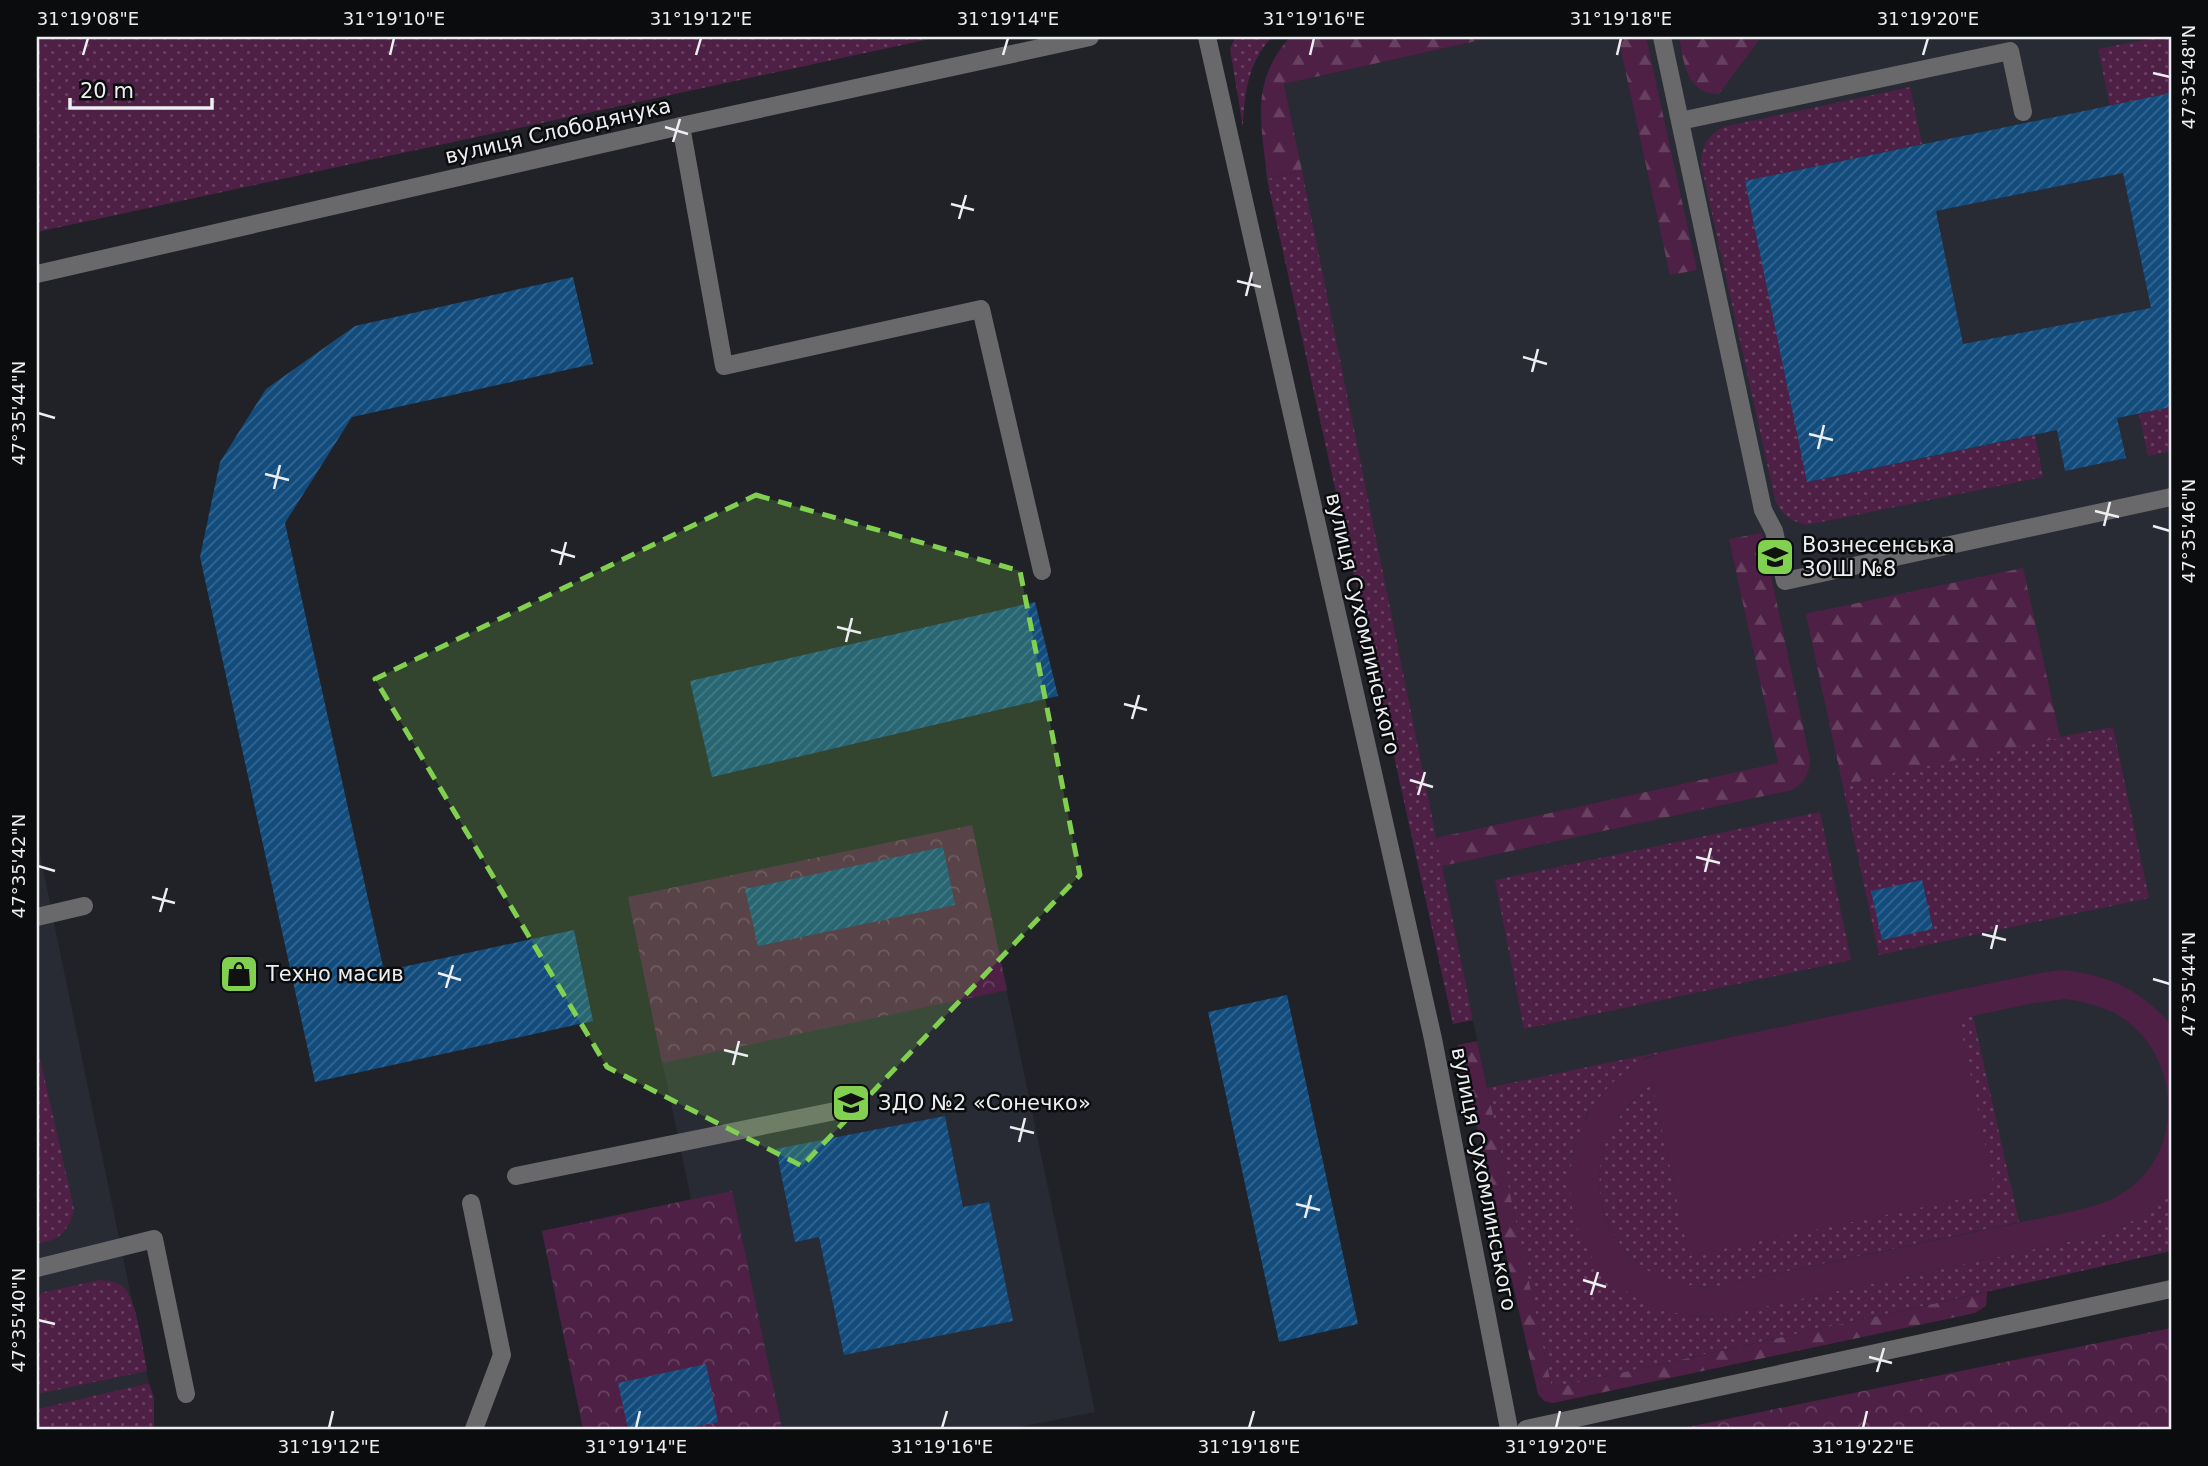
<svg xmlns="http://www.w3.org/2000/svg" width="2208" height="1466" viewBox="0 0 2208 1466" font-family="'DejaVu Sans',sans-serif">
<defs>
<pattern id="grass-dots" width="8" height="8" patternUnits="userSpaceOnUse" patternTransform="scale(1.75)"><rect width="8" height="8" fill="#4e2046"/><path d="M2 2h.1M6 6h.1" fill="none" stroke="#684161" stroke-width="1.8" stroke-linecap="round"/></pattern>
<pattern id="forest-firs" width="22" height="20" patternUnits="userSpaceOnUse" patternTransform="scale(1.75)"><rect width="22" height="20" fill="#4e2046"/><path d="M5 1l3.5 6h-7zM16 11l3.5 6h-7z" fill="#684161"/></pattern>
<pattern id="park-crowns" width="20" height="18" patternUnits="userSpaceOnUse" patternTransform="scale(1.75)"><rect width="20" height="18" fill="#4e2046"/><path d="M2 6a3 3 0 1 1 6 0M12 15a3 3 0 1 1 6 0" fill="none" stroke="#684161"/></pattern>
<pattern id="building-hatch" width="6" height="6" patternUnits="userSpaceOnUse" patternTransform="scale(1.75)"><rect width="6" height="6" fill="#124c7d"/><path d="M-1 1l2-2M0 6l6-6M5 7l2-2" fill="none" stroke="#356690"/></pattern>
</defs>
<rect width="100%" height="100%" fill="#212227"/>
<path fill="#282a34" d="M 1494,37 L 2171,37 L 2171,1251 L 1552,1388 L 1475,1031 L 1284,84 Z
M 972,825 L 1095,1412 L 1010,1429 L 583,1429 L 542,1231 L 691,1199 L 628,897 Z
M 37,840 L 149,1383 L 37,1409 Z"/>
<path fill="url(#grass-dots)" d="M 41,37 L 939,37 L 37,232 L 37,50 Z
M 1235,37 L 1272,37 C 1248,62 1244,95 1243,128 L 1230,49 Z
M 2159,37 L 2171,37 L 2171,93 L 2110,106 L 2098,49 Z
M 1910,87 L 1922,144 L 1745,181 L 1808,482 L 2035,435 L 2043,477 L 1806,525 C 1788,520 1779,513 1774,495 L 1701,164 C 1702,146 1707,136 1723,127 Z
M 1302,171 L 1473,1020 L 1453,1024 L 1267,179 Z
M 2171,407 L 2171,451 L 2148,456 L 2139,414 Z
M 2023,568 L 2060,737 L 2113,727 L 2149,898 L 1879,955 L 1806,614 Z
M 1820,812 L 1851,960 L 1524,1029 L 1495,880 Z
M 1973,1016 L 2019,1222 L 1713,1287 C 1697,1286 1681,1286 1665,1280 C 1612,1258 1586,1194 1606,1141 C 1616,1117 1634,1099 1652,1083 L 1689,1255 L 1958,1018 Z
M 37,1045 L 74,1209 C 70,1229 58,1243 37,1243 Z
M 1669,1050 L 1647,1057 L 1587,1114 L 1572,1154 L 1648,1304 L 1693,1316 L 1716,1317 L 2105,1234 C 2130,1224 2155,1209 2171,1187 L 2171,1251 L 1552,1388 L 1487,1088 Z
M 100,1280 C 108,1281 115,1281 122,1286 C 137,1297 143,1351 147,1371 L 37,1394 L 37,1296 L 44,1292 Z
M 149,1383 L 154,1398 L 154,1427 L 163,1429 L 37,1429 L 37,1409 Z"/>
<path fill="url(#forest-firs)" d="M 1290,37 L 1494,37 L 1284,84 L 1302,171 L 1267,179 C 1262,122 1249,84 1290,37 Z
M 1618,37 L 1646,37 L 1697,270 L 1670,275 Z
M 1679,37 L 1761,37 L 1719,94 C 1686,94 1684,62 1679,37 Z
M 1762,533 L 1810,760 C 1809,775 1805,782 1792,790 L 1442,866 L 1436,838 L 1778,763 L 1729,539 Z
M 2023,568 L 2060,738 L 1843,784 L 1806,614 Z
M 1477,1041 L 1552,1388 L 1987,1292 L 1986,1306 L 1975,1313 L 1553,1403 L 1544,1401 L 1538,1394 L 1458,1045 Z"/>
<path fill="url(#park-crowns)" d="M 972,825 L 1007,990 L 662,1063 L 628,897 Z
M 732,1191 L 782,1429 L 583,1429 L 542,1231 Z
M 2171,1328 L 2171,1429 L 1678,1429 Z"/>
<path fill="#4e2046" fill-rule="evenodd" d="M 2061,970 C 2106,974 2142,990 2171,1025 L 2171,1187 C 2154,1210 2131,1223 2105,1234 L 1716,1317 C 1693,1316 1669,1314 1648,1304 C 1533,1252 1550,1086 1669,1050 L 2040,973 ZM 2066,999 C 2091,1003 2115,1009 2134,1027 C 2180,1069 2181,1150 2130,1188 C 2111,1202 2092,1207 2070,1212 L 1713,1287 C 1697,1286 1681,1286 1666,1280 C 1612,1259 1586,1195 1606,1142 C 1615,1118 1633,1099 1652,1083 L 1689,1256 L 1995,1192 L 1959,1019 L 2029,1004 Z"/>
<path fill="url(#building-hatch)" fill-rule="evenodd" d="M 2171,93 L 2171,407 L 2117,418 L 2126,458 L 2065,471 L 2057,430 L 1807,482 L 1745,181 ZM 2123,173 L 2151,308 L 1963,344 L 1936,211 Z
M 573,277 L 593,364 L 352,417 L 285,523 L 384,971 L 574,930 L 593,1021 L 315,1082 L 200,557 L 220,462 L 266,389 L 355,326 Z
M 1035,602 L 1058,696 L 712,777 L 690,681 Z
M 943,847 L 955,905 L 758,946 L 745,889 Z
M 1922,880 L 1933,929 L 1882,940 L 1871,891 Z
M 1287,995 L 1358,1324 L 1279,1342 L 1208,1012 Z
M 945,1116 L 963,1207 L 989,1202 L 1013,1321 L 844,1355 L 819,1237 L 795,1242 L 776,1149 Z
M 706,1364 L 718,1422 L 682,1429 L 628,1429 L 618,1383 Z"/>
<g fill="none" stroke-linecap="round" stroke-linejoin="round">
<path stroke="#69686b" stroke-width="18" d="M 1662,37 L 1763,510 L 1774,531 L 1785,581 L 2171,497
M 1680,121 L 2010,51 L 2023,112
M 681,126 L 724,366 L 981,309 L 1042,571
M 37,917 L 84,906
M 516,1176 L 840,1110
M 471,1203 L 502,1355 L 474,1429
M 37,1268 L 154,1239 L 186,1394
M 1526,1429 L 2171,1289"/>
<path stroke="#69686b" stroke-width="18" d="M 1207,37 L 1433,1039 L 1509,1429
M 37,274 L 681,126 L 1090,37"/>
</g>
<path fill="#81d050" fill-opacity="0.2" stroke="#81d050" stroke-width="5" stroke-dasharray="14 9" stroke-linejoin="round" d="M 756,495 L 1020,571 L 1080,875 L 802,1166 L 607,1067 L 375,679 Z"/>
<path fill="none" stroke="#edeef1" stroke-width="2.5" d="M 83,55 L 88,38M 390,55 L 394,38M 696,55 L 701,38M 1003,55 L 1008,38M 1310,55 L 1314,38M 1617,55 L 1621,38M 1923,55 L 1928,38M 2153,73 L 2170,77M 665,127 L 688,134M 673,142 L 680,119M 951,204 L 974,210M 959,219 L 966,195M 1237,281 L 1261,287M 1246,296 L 1252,272M 1523,357 L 1547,364M 1532,372 L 1538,349M 38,413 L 55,418M 1809,434 L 1833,440M 1818,449 L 1824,425M 265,474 L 289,480M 274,489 L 280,465M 2095,511 L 2119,517M 2104,526 L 2110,502M 2153,526 L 2170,531M 551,550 L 575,557M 560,565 L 566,542M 837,627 L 861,633M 846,642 L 852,618M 1124,704 L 1147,710M 1132,719 L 1139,695M 1410,780 L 1433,787M 1418,795 L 1425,772M 1696,857 L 1720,863M 38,866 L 55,871M 1705,872 L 1711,848M 152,897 L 175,903M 160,912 L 167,888M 1982,934 L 2006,940M 1991,949 L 1997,925M 438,973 L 461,980M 2153,979 L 2170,984M 446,988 L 453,965M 724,1050 L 748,1056M 733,1065 L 739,1041M 1010,1127 L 1034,1133M 1019,1142 L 1025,1118M 1296,1204 L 1320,1210M 1305,1218 L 1311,1195M 1583,1280 L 1606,1287M 1591,1295 L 1598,1272M 38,1320 L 55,1324M 1869,1357 L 1892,1363M 1877,1372 L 1884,1348M 329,1428 L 333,1411M 636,1428 L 640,1411M 942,1428 L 947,1411M 1249,1428 L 1254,1411M 1556,1428 L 1560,1411M 1863,1428 L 1867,1411"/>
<defs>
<symbol id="school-square" viewBox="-11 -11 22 22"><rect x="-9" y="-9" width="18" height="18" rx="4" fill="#81d050" stroke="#0b0c0e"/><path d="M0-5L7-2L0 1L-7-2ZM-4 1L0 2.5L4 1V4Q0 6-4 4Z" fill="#111"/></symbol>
<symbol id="shop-square" viewBox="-11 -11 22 22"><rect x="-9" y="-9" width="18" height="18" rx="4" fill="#81d050" stroke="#0b0c0e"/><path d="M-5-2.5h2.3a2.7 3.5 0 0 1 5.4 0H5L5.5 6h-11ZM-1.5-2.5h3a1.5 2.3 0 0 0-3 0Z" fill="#111"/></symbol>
</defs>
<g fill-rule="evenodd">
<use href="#school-square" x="1753" y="535" width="44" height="44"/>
<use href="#shop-square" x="217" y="952" width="44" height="44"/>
<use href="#school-square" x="829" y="1081" width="44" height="44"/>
</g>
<g text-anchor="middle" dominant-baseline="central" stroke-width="5" stroke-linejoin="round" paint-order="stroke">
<g font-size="21" fill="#edeef1" stroke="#0b0c0e">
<text transform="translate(558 131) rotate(-13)">вулиця Слободянука</text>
<text transform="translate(1363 624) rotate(77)">вулиця Сухомлинського</text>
<text transform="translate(1484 1179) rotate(79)">вулиця Сухомлинського</text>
</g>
<g font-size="21" fill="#edeef1" stroke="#0b0c0e" text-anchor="start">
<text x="1802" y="545">Вознесенська<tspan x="1802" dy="24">ЗОШ №8</tspan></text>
<text x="266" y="974">Техно масив</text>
<text x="878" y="1103">ЗДО №2 «Сонечко»</text>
</g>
</g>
<rect width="2208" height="1466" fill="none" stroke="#0b0c0e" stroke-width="77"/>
<path d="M70 98v10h142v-10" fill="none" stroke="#edeef1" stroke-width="3.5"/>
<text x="80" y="98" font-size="21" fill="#edeef1" stroke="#0b0c0e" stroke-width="5" paint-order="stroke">20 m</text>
<rect x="38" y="38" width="2132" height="1390" fill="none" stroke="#edeef1" stroke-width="2.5"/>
<g font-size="18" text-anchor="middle" fill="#edeef1">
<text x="88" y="25">31°19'08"E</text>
<text x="394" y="25">31°19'10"E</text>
<text x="701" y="25">31°19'12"E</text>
<text x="1008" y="25">31°19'14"E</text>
<text x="1314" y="25">31°19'16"E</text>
<text x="1621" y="25">31°19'18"E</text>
<text x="1928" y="25">31°19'20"E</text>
<text transform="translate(2189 77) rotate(-90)" y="6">47°35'48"N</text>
<text transform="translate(19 413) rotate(-90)" y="6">47°35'44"N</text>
<text transform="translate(2189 531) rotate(-90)" y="6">47°35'46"N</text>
<text transform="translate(19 866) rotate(-90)" y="6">47°35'42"N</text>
<text transform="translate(2189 984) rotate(-90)" y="6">47°35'44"N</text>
<text transform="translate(19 1320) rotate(-90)" y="6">47°35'40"N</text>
<text x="329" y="1453">31°19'12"E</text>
<text x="636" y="1453">31°19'14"E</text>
<text x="942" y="1453">31°19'16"E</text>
<text x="1249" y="1453">31°19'18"E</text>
<text x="1556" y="1453">31°19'20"E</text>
<text x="1863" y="1453">31°19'22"E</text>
</g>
</svg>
